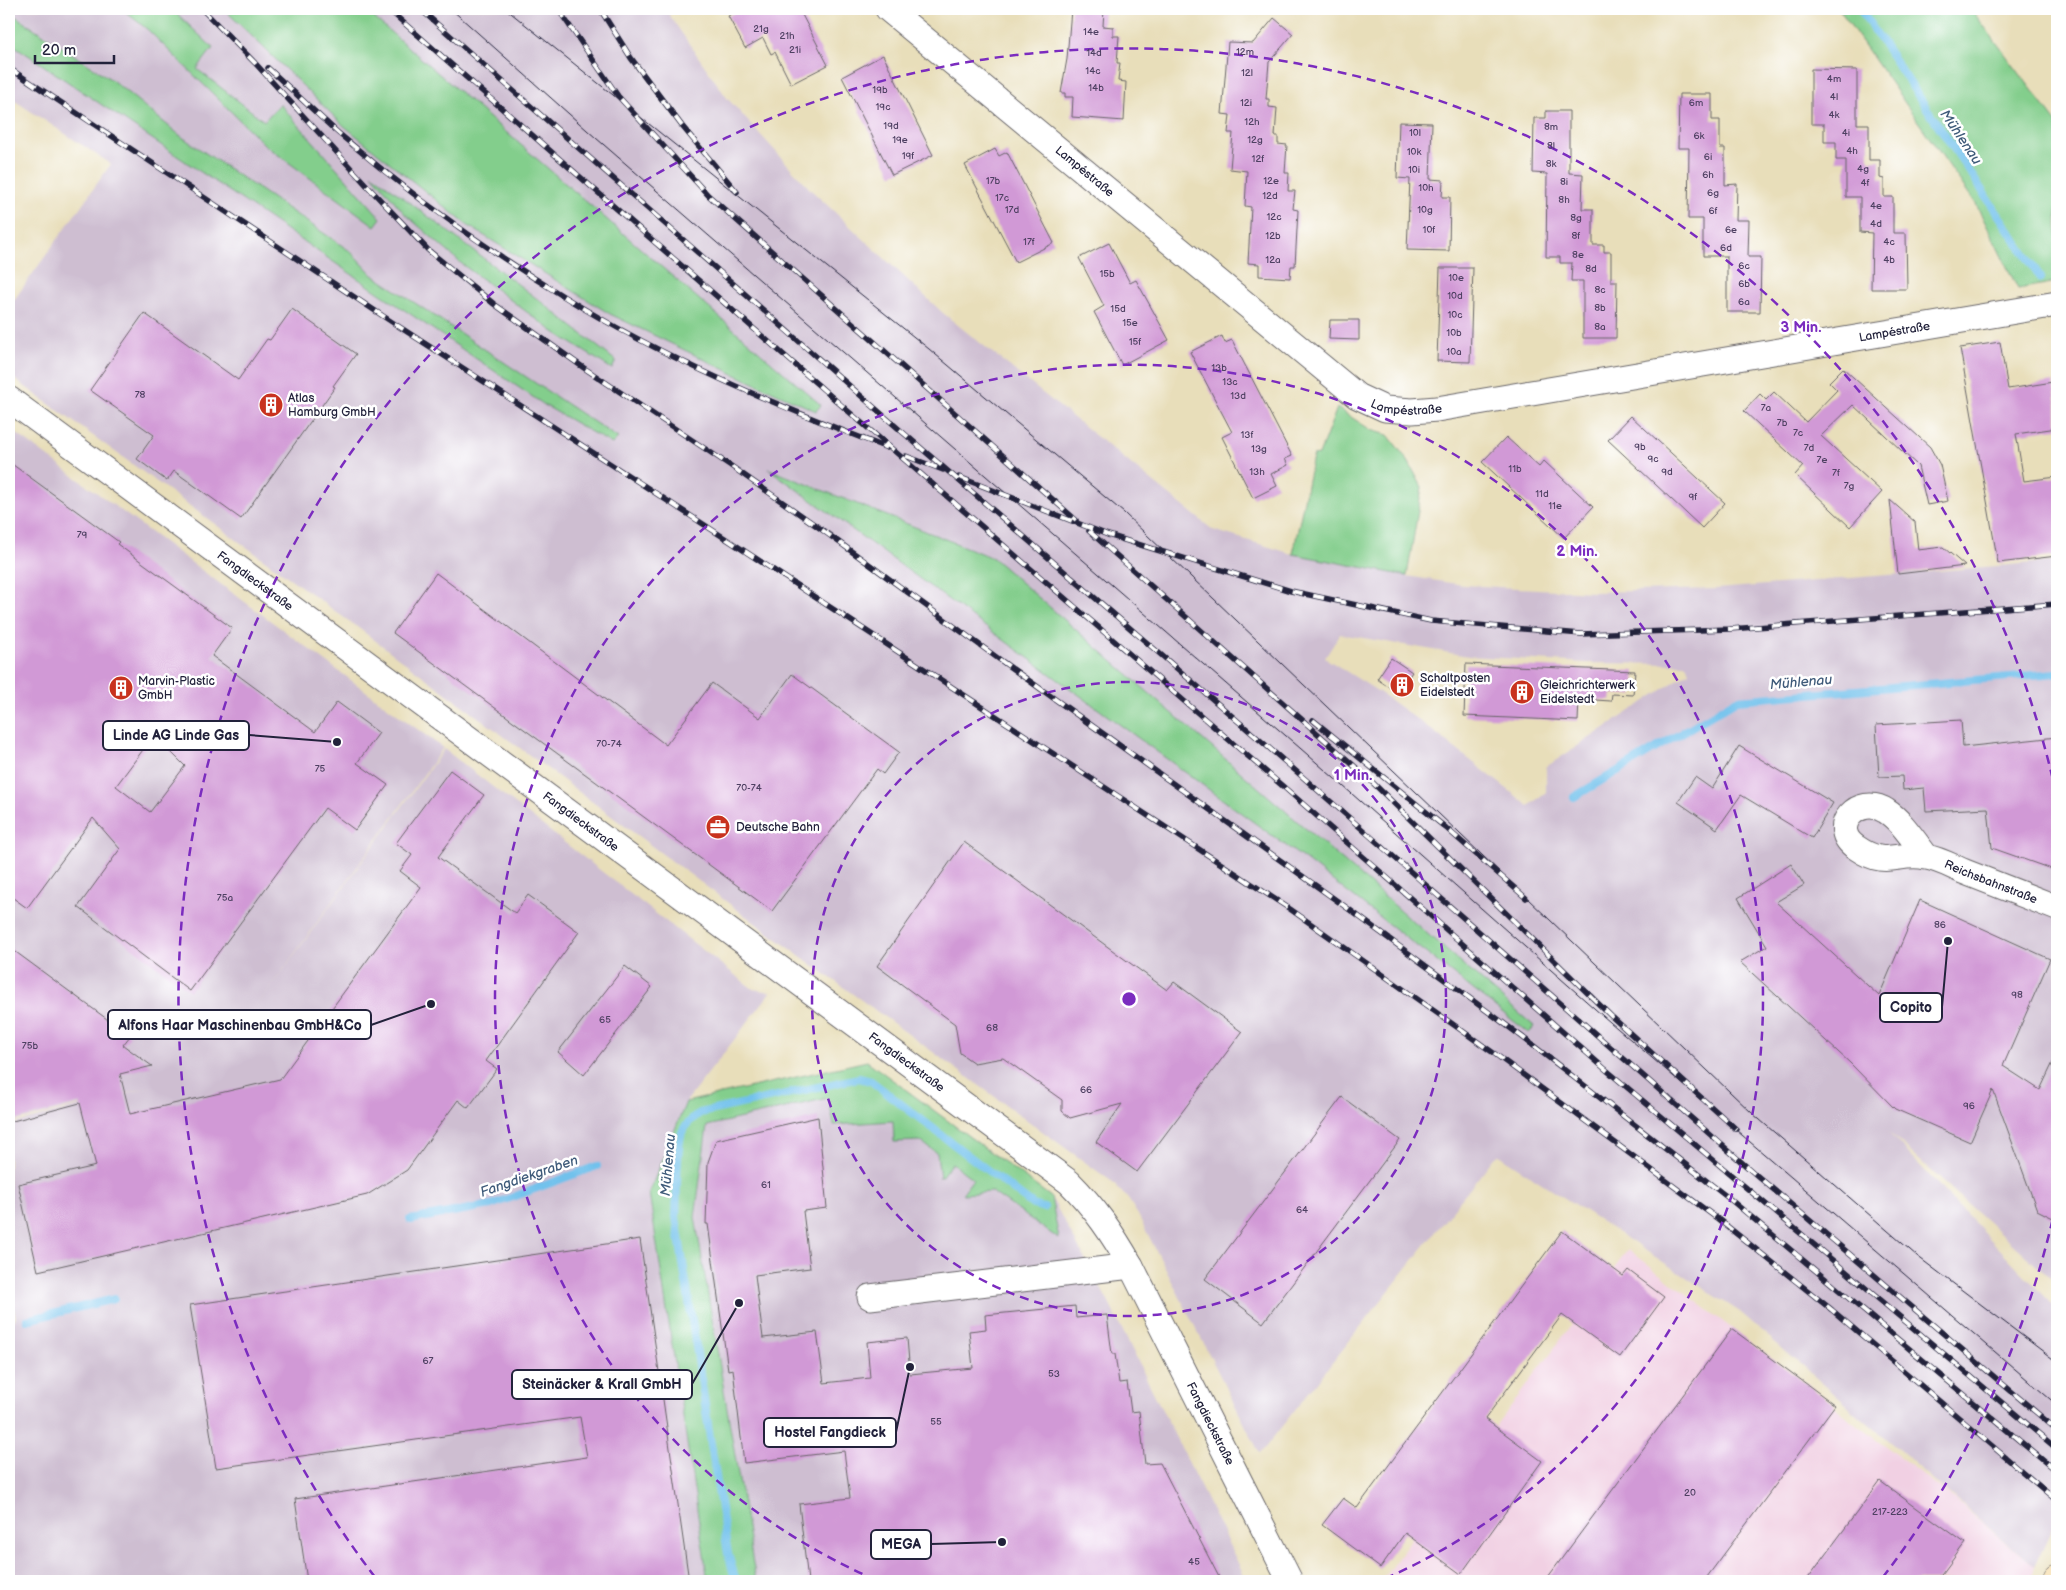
<svg xmlns="http://www.w3.org/2000/svg" width="2066" height="1590" viewBox="0 0 2066 1590" font-family="'Balsamiq Sans',sans-serif">
<rect width="100%" height="100%" fill="#fff"/>
<filter id="ink" filterUnits="userSpaceOnUse"><feTurbulence type="fractalNoise" baseFrequency=".02" numOctaves="2"/><feDisplacementMap in="SourceGraphic" scale="10" xChannelSelector="R" yChannelSelector="G"/><feConvolveMatrix kernelMatrix="1 2 1 2 8 2 1 2 1" color-interpolation-filters="sRGB"/></filter>
<filter id="wash" filterUnits="userSpaceOnUse"><feTurbulence type="fractalNoise" baseFrequency=".0096" numOctaves="4" result="noise"/><feDisplacementMap in="SourceGraphic" scale="20" xChannelSelector="R" yChannelSelector="G"/><feGaussianBlur stdDeviation="1.12" result="paint"/><feColorMatrix in="noise" values="0 0 0 0 0 0 0 0 0 0 0 0 0 0 0 0 0 1.4 0 .05"/><feComposite in="paint" operator="in"/></filter>
<g filter="url(#wash)">
<rect width="100%" height="100%" fill="#e8deba"/>
<path fill="#f1d0e3" d="M 1628,1249 L 1947,1493 L 2034,1567 L 2029,1581 L 1381,1581 Z"/>
<path fill="#cebed1" fill-rule="evenodd" d="M 9,9 L 665,9 L 727,98 L 810,189 L 943,313 L 1213,530 L 1293,554 L 1407,576 L 1463,585 L 1593,592 L 1717,589 L 2057,561 L 2057,1284 L 1887,1131 L 2057,1309 L 2057,1517 L 2034,1567 L 1740,1312 L 1497,1154 L 1260,1454 L 1138,1215 L 1128,1199 L 1111,1181 L 770,934 L 357,627 L 9,375 L 9,307 L 111,164 L 9,97 ZM 1340,634 L 1468,656 L 1586,663 L 1686,664 L 1689,672 L 1546,767 L 1546,792 L 1529,806 L 1429,728 L 1379,692 L 1325,658 Z
M 9,428 L 443,748 L 246,1021 L 444,749 L 753,989 L 771,992 L 686,1102 L 649,1193 L 708,1581 L 9,1581 L 9,1328 L 16,1317 L 9,1292 L 9,1125 L 154,1086 L 9,1123 Z
M 896,1082 L 1051,1197 L 1109,1303 L 1247,1581 L 756,1581 L 695,1217 L 707,1126 Z"/>
<path fill="#83ce8c" stroke="#527864" d="M 122,9 L 172,9 L 213,48 L 197,69 L 264,121 L 280,104 L 381,218 L 375,226 L 265,145 L 148,30 Z
M 224,9 L 364,9 L 821,405 L 816,411 L 734,374 L 610,314 L 467,225 L 343,125 Z
M 1839,9 L 1971,9 L 2057,123 L 2057,282 L 2018,289 L 1976,204 Z
M 9,12 L 112,80 L 182,137 L 350,251 L 373,275 L 618,438 L 612,444 L 546,406 L 9,42 Z
M 372,174 L 544,304 L 616,361 L 612,369 L 554,332 L 463,265 L 404,213 Z
M 1337,408 L 1371,430 L 1388,435 L 1408,461 L 1422,487 L 1407,576 L 1293,554 L 1313,456 L 1319,455 Z
M 769,469 L 993,558 L 1535,1027 L 1529,1033 L 1307,861 Z
M 867,1061 L 1051,1197 L 1059,1239 L 992,1192 L 962,1194 L 973,1179 L 952,1163 L 940,1178 L 937,1153 L 920,1141 L 894,1142 L 893,1121 L 834,1125 L 828,1098 L 707,1126 L 695,1217 L 756,1581 L 708,1581 L 649,1193 L 686,1102 Z"/>
<g fill="none" stroke-linecap="round" stroke-linejoin="round">
<path stroke="#71c1ec" stroke-width="8" d="M 1860,9 L 2041,278
M 1574,797 L 1737,700 L 2057,673
M 410,1220 L 491,1205 L 597,1166
M 27,1320 L 114,1299
M 736,1581 L 728,1554 L 676,1217 C 677,1200 676,1142 683,1130 C 686,1123 694,1118 700,1113 L 859,1078 L 871,1081 L 1033,1205 L 1044,1208"/>
</g>
<g id="blocks">
<path fill="#d199d6" fill-rule="evenodd" d="M 741,9 L 799,9 L 828,65 L 791,84 L 775,52 L 771,54 L 763,38 L 745,48 L 728,16 Z
M 1071,9 L 1104,9 L 1103,26 L 1113,27 L 1113,36 L 1119,36 L 1117,63 L 1120,63 L 1118,81 L 1126,82 L 1124,121 L 1072,117 L 1073,97 L 1065,97 L 1065,93 L 1061,93 L 1067,59 Z
M 1274,18 L 1293,34 L 1269,62 L 1266,99 L 1269,99 L 1269,107 L 1277,108 L 1275,136 L 1278,136 L 1278,144 L 1287,145 L 1285,173 L 1289,173 L 1288,191 L 1295,191 L 1293,209 L 1298,210 L 1295,266 L 1291,266 L 1290,278 L 1259,276 L 1259,264 L 1248,263 L 1251,207 L 1245,206 L 1247,171 L 1230,169 L 1233,133 L 1228,133 L 1230,115 L 1222,114 L 1228,42 L 1253,43 Z
M 883,55 L 933,155 L 892,175 L 842,77 Z
M 1811,69 L 1857,70 L 1857,124 L 1869,124 L 1869,160 L 1880,160 L 1880,178 L 1884,179 L 1884,197 L 1893,197 L 1893,233 L 1906,233 L 1907,289 L 1871,289 L 1872,233 L 1860,232 L 1860,197 L 1846,197 L 1846,160 L 1836,160 L 1836,142 L 1824,142 L 1824,124 L 1811,124 Z
M 1679,94 L 1712,94 L 1712,120 L 1720,120 L 1720,148 L 1725,148 L 1725,185 L 1737,184 L 1736,220 L 1749,220 L 1748,257 L 1761,257 L 1760,312 L 1727,312 L 1727,256 L 1703,256 L 1703,219 L 1688,219 L 1689,148 L 1678,148 Z
M 1546,111 L 1569,111 L 1569,173 L 1583,174 L 1582,209 L 1593,209 L 1593,245 L 1604,245 L 1604,252 L 1611,252 L 1611,281 L 1617,281 L 1616,338 L 1583,338 L 1583,281 L 1571,281 L 1572,263 L 1560,263 L 1560,257 L 1546,257 L 1547,174 L 1533,173 L 1534,118 L 1546,118 Z
M 1399,122 L 1432,123 L 1430,179 L 1443,180 L 1442,197 L 1450,197 L 1449,251 L 1407,250 L 1410,179 L 1397,178 Z
M 995,149 L 999,156 L 1007,152 L 1054,243 L 1016,262 L 965,165 Z
M 1109,243 L 1130,283 L 1136,280 L 1169,340 L 1122,365 L 1094,312 L 1104,306 L 1079,258 Z
M 1440,268 L 1473,268 L 1470,362 L 1437,361 Z
M 292,309 L 356,354 L 333,386 L 335,387 L 241,519 L 174,471 L 167,481 L 137,459 L 154,435 L 90,390 L 144,313 L 238,380 L 267,339 L 270,340 Z
M 1330,320 L 1359,320 L 1359,340 L 1329,339 Z
M 1222,336 L 1225,343 L 1232,340 L 1292,456 L 1285,459 L 1288,465 L 1271,474 L 1277,486 L 1253,498 L 1222,437 L 1232,432 L 1190,352 Z
M 2000,342 L 2008,389 L 2053,382 L 2057,405 L 2057,428 L 2016,434 L 2024,481 L 2057,477 L 2057,556 L 1998,563 L 1960,348 Z
M 1843,368 L 1930,447 L 1940,465 L 1948,501 L 1927,505 L 1918,466 L 1853,405 L 1821,436 L 1882,492 L 1850,527 L 1795,475 L 1803,466 L 1744,411 L 1760,394 L 1766,400 L 1774,392 L 1806,422 L 1837,390 L 1829,382 Z
M 1631,416 L 1725,503 L 1702,528 L 1608,440 Z
M 1506,437 L 1539,467 L 1544,461 L 1593,507 L 1564,538 L 1482,462 Z
M 9,462 L 119,542 L 117,544 L 232,628 L 212,656 L 315,732 L 337,702 L 379,733 L 357,763 L 388,785 L 355,830 L 325,808 L 190,991 L 78,907 L 120,849 L 93,818 L 27,908 L 9,895 ZM 154,735 L 185,766 L 150,812 L 116,786 Z
M 1890,500 L 1915,522 L 1918,550 L 1943,547 L 1965,566 L 1898,574 Z
M 436,573 L 666,745 L 712,683 L 760,718 L 792,674 L 899,752 L 883,774 L 877,769 L 772,911 L 393,633 Z
M 1391,658 L 1412,672 L 1398,693 L 1377,679 Z
M 1466,664 L 1635,671 L 1633,695 L 1612,694 L 1611,701 L 1579,699 L 1578,721 L 1464,716 Z
M 1961,720 L 1963,747 L 2057,737 L 2057,871 L 1992,848 L 1988,808 L 1926,811 L 1924,788 L 1903,790 L 1902,776 L 1879,777 L 1876,725 Z
M 1739,746 L 1833,803 L 1812,838 L 1741,795 L 1717,829 L 1678,802 L 1695,777 L 1712,789 Z
M 450,770 L 484,795 L 438,857 L 515,913 L 528,895 L 579,932 L 486,1061 L 497,1069 L 468,1108 L 458,1100 L 407,1170 L 367,1195 L 38,1271 L 18,1184 L 96,1166 L 80,1103 L 9,1122 L 9,947 L 130,1036 L 123,1045 L 152,1066 L 120,1074 L 130,1114 L 280,1079 L 421,887 L 400,871 L 412,855 L 396,843 Z
M 964,842 L 1167,990 L 1174,982 L 1242,1032 L 1137,1172 L 1096,1142 L 1122,1104 L 1070,1118 L 1062,1111 L 1062,1100 L 1003,1058 L 974,1063 L 960,1053 L 955,1024 L 877,966 Z
M 1791,864 L 1804,885 L 1776,902 L 1879,996 L 1920,900 L 2050,959 L 2003,1066 L 2040,1090 L 2057,1054 L 2057,1220 L 2037,1210 L 1993,1090 L 1970,1142 L 1895,1109 L 1850,1063 L 1740,962 L 1767,946 L 1738,898 Z
M 625,966 L 652,987 L 584,1075 L 558,1052 Z
M 1342,1097 L 1400,1140 L 1263,1323 L 1205,1279 Z
M 818,1117 L 827,1208 L 803,1211 L 810,1268 L 755,1275 L 763,1338 L 817,1332 L 824,1383 L 870,1378 L 867,1342 L 907,1338 L 910,1374 L 973,1368 L 969,1331 L 986,1329 L 985,1315 L 1075,1306 L 1076,1318 L 1107,1315 L 1112,1354 L 1115,1354 L 1119,1383 L 1127,1382 L 1131,1412 L 1139,1411 L 1145,1464 L 1160,1463 L 1221,1581 L 808,1581 L 799,1504 L 850,1498 L 844,1451 L 744,1463 L 733,1369 L 728,1370 L 708,1224 L 706,1224 L 708,1162 L 716,1140 Z
M 1562,1231 L 1623,1276 L 1628,1270 L 1664,1297 L 1620,1357 L 1562,1315 L 1485,1419 L 1542,1461 L 1461,1574 L 1405,1533 L 1380,1568 L 1322,1525 L 1343,1498 L 1357,1508 Z
M 640,1239 L 689,1581 L 307,1581 L 295,1499 L 587,1457 L 580,1417 L 216,1468 L 190,1305 Z
M 1732,1329 L 1835,1405 L 1704,1581 L 1545,1581 Z
M 1880,1481 L 1965,1543 L 1937,1581 L 1806,1581 Z"/>
</g>
</g>
<g filter="url(#ink)">
<use href="#blocks" fill-opacity="0" stroke="#676467" stroke-width="1"/>
<g fill="none" stroke-linecap="round" stroke-linejoin="round">
<defs>
<g id="street">
<path id="s1" d="M 888,9 L 1357,396 L 1385,409 L 1412,411 L 1437,409 L 2057,304"/>
<path id="s2" d="M 9,399 L 1069,1182 C 1096,1209 1112,1233 1131,1266 L 1290,1581"/>
<path id="s3" d="M 1926,856 C 1914,841 1902,821 1886,811 C 1859,793 1826,828 1857,848 C 1887,869 1898,851 1926,857 C 1939,859 1953,867 1965,872 C 1996,884 2027,896 2057,908"/>
<path d="M 870,1297 L 1131,1266"/>
</g>
<path id="secondary" d="M 2056,1581 L 2057,1578"/>
</defs>
<use href="#street" stroke="#676467" stroke-width="27"/>
<use href="#secondary" stroke="#676467" stroke-width="29"/>
<use href="#street" stroke="#fff" stroke-width="25"/>
<use href="#secondary" stroke="#f9e7c3" stroke-width="28"/>
<path stroke="#22223b" stroke-width="1" d="M 451,9 L 596,138 L 1308,755 L 1603,1016 L 2057,1405
M 506,9 L 929,349 L 1124,513 L 1752,1113 L 1917,1256 L 2057,1362"/>
<defs>
<path id="rail" d="M 202,9 L 255,63 L 371,190 L 428,250 L 494,304 L 584,368 L 731,466 L 821,529 L 1003,662 L 1350,910 L 1521,1036 L 1731,1200 L 2057,1472
M 388,9 L 848,411 L 1286,789 L 1604,1068 L 2057,1449
M 420,9 L 892,423 L 1297,772 L 1754,1173 L 2057,1430
M 558,9 L 618,96 L 708,195 L 1076,520
M 600,9 L 631,58 L 682,126 L 737,192
M 9,68 L 395,324 L 734,544 L 1290,909 L 1495,1054 L 1718,1219 L 1832,1310 L 2057,1501
M 268,68 C 291,89 314,111 337,132 C 407,192 484,248 563,296 C 664,359 776,405 887,448
M 906,456 L 943,470
M 959,477 L 1108,535 L 1291,591 L 1431,621 L 1581,634 L 1730,629 L 2057,604
M 1089,531 L 1369,779 L 1611,1016 L 1736,1129
M 1313,720 L 1446,828 L 1526,898"/>
</defs>
<use href="#rail" stroke="#22223b" stroke-width="5.5"/>
<use href="#rail" stroke="#fff" stroke-width="4" stroke-dasharray="11" stroke-linecap="butt"/>
</g>
</g>
<g fill="none" stroke="#7b2cbf" stroke-width="2.5" stroke-dasharray="9 6">
<circle cx="1129" cy="999" r="317"/>
<path d="M876 1580A634 634 0 1 1 1382 1580"/>
<path d="M2056 1205A950 950 0 0 1 1883 1577M375 1577A950 950 0 1 1 2056 793"/>
</g>
<defs>
<symbol id="building-disc" viewBox="-11 -11 22 22"><circle r="9.5" fill="#c8321e" stroke="#fff"/><path d="M-4-6H4V6H1V3H-1V6H-4ZM-2.5-4.3h1.7v1.8h-1.7ZM.8-4.3h1.7v1.8H.8ZM-2.5-1h1.7V.8h-1.7ZM.8-1h1.7V.8H.8Z" fill="#fff"/></symbol>
<symbol id="office-disc" viewBox="-11 -11 22 22"><circle r="9.5" fill="#c8321e" stroke="#fff"/><path d="M-6-3h4V-5.5h4V-3h4V5H-6ZM-1-4.5V-3h2v-1.5ZM-6 0V1H6V0Z" fill="#fff"/></symbol>
</defs>
<g fill-rule="evenodd">
<use href="#building-disc" x="257" y="391" width="28" height="28"/>
<use href="#building-disc" x="1388" y="671" width="28" height="28"/>
<use href="#building-disc" x="107" y="674" width="28" height="28"/>
<use href="#building-disc" x="1508" y="678" width="28" height="28"/>
<use href="#office-disc" x="704" y="813" width="28" height="28"/>
</g>
<g text-anchor="middle" dominant-baseline="central" stroke-width="5" stroke-linejoin="round" paint-order="stroke">
<g font-size="10" fill="#4e4062">
<text x="761" y="29">21g</text>
<text x="1091" y="32">14e</text>
<text x="787" y="36">21h</text>
<text x="795" y="50">21i</text>
<text x="1245" y="52">12m</text>
<text x="1094" y="53">14d</text>
<text x="1093" y="71">14c</text>
<text x="1247" y="73">12l</text>
<text x="1834" y="79">4m</text>
<text x="1096" y="88">14b</text>
<text x="880" y="90">19b</text>
<text x="1834" y="97">4l</text>
<text x="1246" y="103">12i</text>
<text x="1696" y="103">6m</text>
<text x="883" y="107">19c</text>
<text x="1834" y="115">4k</text>
<text x="1252" y="122">12h</text>
<text x="891" y="126">19d</text>
<text x="1551" y="127">8m</text>
<text x="1415" y="133">10l</text>
<text x="1846" y="133">4i</text>
<text x="1699" y="136">6k</text>
<text x="900" y="140">19e</text>
<text x="1255" y="140">12g</text>
<text x="1551" y="146">8l</text>
<text x="1852" y="151">4h</text>
<text x="1414" y="152">10k</text>
<text x="908" y="156">19f</text>
<text x="1708" y="157">6i</text>
<text x="1258" y="159">12f</text>
<text x="1551" y="164">8k</text>
<text x="1863" y="169">4g</text>
<text x="1414" y="170">10i</text>
<text x="1708" y="175">6h</text>
<text x="993" y="181">17b</text>
<text x="1271" y="181">12e</text>
<text x="1564" y="182">8i</text>
<text x="1865" y="183">4f</text>
<text x="1426" y="188">10h</text>
<text x="1713" y="193">6g</text>
<text x="1270" y="196">12d</text>
<text x="1002" y="198">17c</text>
<text x="1564" y="200">8h</text>
<text x="1876" y="206">4e</text>
<text x="1012" y="210">17d</text>
<text x="1425" y="210">10g</text>
<text x="1713" y="211">6f</text>
<text x="1274" y="217">12c</text>
<text x="1576" y="218">8g</text>
<text x="1876" y="224">4d</text>
<text x="1429" y="230">10f</text>
<text x="1731" y="230">6e</text>
<text x="1273" y="236">12b</text>
<text x="1576" y="236">8f</text>
<text x="1029" y="242">17f</text>
<text x="1889" y="242">4c</text>
<text x="1726" y="248">6d</text>
<text x="1578" y="255">8e</text>
<text x="1273" y="260">12a</text>
<text x="1889" y="260">4b</text>
<text x="1744" y="266">6c</text>
<text x="1591" y="269">8d</text>
<text x="1107" y="274">15b</text>
<text x="1456" y="278">10e</text>
<text x="1744" y="284">6b</text>
<text x="1600" y="290">8c</text>
<text x="1455" y="296">10d</text>
<text x="1744" y="302">6a</text>
<text x="1600" y="308">8b</text>
<text x="1118" y="309">15d</text>
<text x="1455" y="315">10c</text>
<text x="1130" y="323">15e</text>
<text x="1600" y="327">8a</text>
<text x="1454" y="333">10b</text>
<text x="1135" y="342">15f</text>
<text x="1454" y="352">10a</text>
<text x="1219" y="368">13b</text>
<text x="1230" y="382">13c</text>
<text x="140" y="395">78</text>
<text x="1238" y="396">13d</text>
<text x="1766" y="408">7a</text>
<text x="1782" y="423">7b</text>
<text x="1798" y="433">7c</text>
<text x="1247" y="435">13f</text>
<text x="1640" y="447">9b</text>
<text x="1809" y="448">7d</text>
<text x="1259" y="449">13g</text>
<text x="1653" y="459">9c</text>
<text x="1822" y="460">7e</text>
<text x="1515" y="469">11b</text>
<text x="1257" y="472">13h</text>
<text x="1667" y="472">9d</text>
<text x="1836" y="473">7f</text>
<text x="1849" y="486">7g</text>
<text x="1542" y="494">11d</text>
<text x="1693" y="497">9f</text>
<text x="1555" y="506">11e</text>
<text x="82" y="535">79</text>
<text x="609" y="744">70-74</text>
<text x="320" y="769">75</text>
<text x="749" y="788">70-74</text>
<text x="225" y="898">75a</text>
<text x="1940" y="925">86</text>
<text x="2017" y="995">98</text>
<text x="605" y="1020">65</text>
<text x="992" y="1028">68</text>
<text x="30" y="1046">75b</text>
<text x="1086" y="1090">66</text>
<text x="1969" y="1106">96</text>
<text x="766" y="1185">61</text>
<text x="1302" y="1210">64</text>
<text x="428" y="1361">67</text>
<text x="1054" y="1374">53</text>
<text x="936" y="1422">55</text>
<text x="1690" y="1493">20</text>
<text x="1890" y="1512">217-223</text>
<text x="1194" y="1562">45</text>
</g>
<g font-size="12" fill="#22223b" stroke="#fff">
<text stroke="none"><textPath href="#s1" startOffset="255">Lampéstraße</textPath></text>
<text stroke="none"><textPath href="#s1" startOffset="1155">Lampéstraße</textPath></text>
<text stroke="none"><textPath href="#s1" startOffset="660">Lampéstraße</textPath></text>
<text stroke="none"><textPath href="#s2" startOffset="306">Fangdieckstraße</textPath></text>
<text stroke="none"><textPath href="#s2" startOffset="711">Fangdieckstraße</textPath></text>
<text stroke="none"><textPath href="#s3" startOffset="280">Reichsbahnstraße</textPath></text>
<text stroke="none"><textPath href="#s2" startOffset="1116">Fangdieckstraße</textPath></text>
<text stroke="none"><textPath href="#s2" startOffset="1599">Fangdieckstraße</textPath></text>
</g>
<g font-size="12" fill="#22223b" stroke="#fff" text-anchor="start">
<text x="288" y="398">Atlas<tspan x="288" dy="14">Hamburg GmbH</tspan></text>
<text x="1420" y="678">Schaltposten<tspan x="1420" dy="14">Eidelstedt</tspan></text>
<text x="138" y="681">Marvin-Plastic<tspan x="138" dy="14">GmbH</tspan></text>
<text x="1540" y="685">Gleichrichterwerk<tspan x="1540" dy="14">Eidelstedt</tspan></text>
<text x="736" y="827">Deutsche Bahn</text>
</g>
<g font-size="14" font-style="italic" fill="#3e5a79" stroke="#fff">
<text transform="translate(1961 137) rotate(56)">Mühlenau</text>
<text transform="translate(1801 682) rotate(-5)">Mühlenau</text>
<text transform="translate(668 1165) rotate(-85)">Mühlenau</text>
<text transform="translate(529 1176) rotate(-19)">Fangdiekgraben</text>
</g>
</g>
<circle cx="1129" cy="999" r="8" fill="#7b2cbf" stroke="#fff" stroke-width="2.5"/>
<g font-size="15" text-anchor="middle" font-weight="bold" fill="#7b2cbf" stroke="#fff" stroke-width="5" stroke-linejoin="round" paint-order="stroke">
<text x="1801" y="332">3 Min.</text>
<text x="1577" y="556">2 Min.</text>
<text x="1353" y="780">1 Min.</text>
</g>
<path fill="none" stroke="#22223b" stroke-width="2" d="M337 742L249 735M1948 941L1942 1007M431 1004L371 1025M739 1303L692 1384M910 1367L896 1432M1002 1542L931 1544"/>
<g fill="#22223b" stroke="#fff" stroke-width="2">
<circle cx="337" cy="742" r="5"/>
<circle cx="1948" cy="941" r="5"/>
<circle cx="431" cy="1004" r="5"/>
<circle cx="739" cy="1303" r="5"/>
<circle cx="910" cy="1367" r="5"/>
<circle cx="1002" cy="1542" r="5"/>
</g>
<g fill="#fff" stroke="#22223b" stroke-width="2">
<rect x="103" y="721" width="146" height="29" rx="5"/>
<rect x="1880" y="993" width="62" height="29" rx="5"/>
<rect x="108" y="1010" width="263" height="29" rx="5"/>
<rect x="512" y="1370" width="180" height="29" rx="5"/>
<rect x="764" y="1418" width="132" height="29" rx="5"/>
<rect x="871" y="1530" width="60" height="29" rx="5"/>
</g>
<g font-size="14" text-anchor="middle" font-weight="bold" fill="#22223b">
<text x="176" y="740">Linde AG Linde Gas</text>
<text x="1911" y="1012">Copito</text>
<text x="240" y="1030">Alfons Haar Maschinenbau GmbH&amp;Co</text>
<text x="602" y="1389">Steinäcker &amp; Krall GmbH</text>
<text x="830" y="1437">Hostel Fangdieck</text>
<text x="901" y="1549">MEGA</text>
</g>
<rect width="2066" height="1590" fill="none" stroke="#fff" stroke-width="30"/>
<path d="M35 55v8h79v-8" fill="none" stroke="#22223b" stroke-width="2.5"/>
<text x="42" y="55" font-size="15" fill="#22223b" stroke="#ffffff" stroke-width="4" paint-order="stroke">20 m</text>
</svg>
